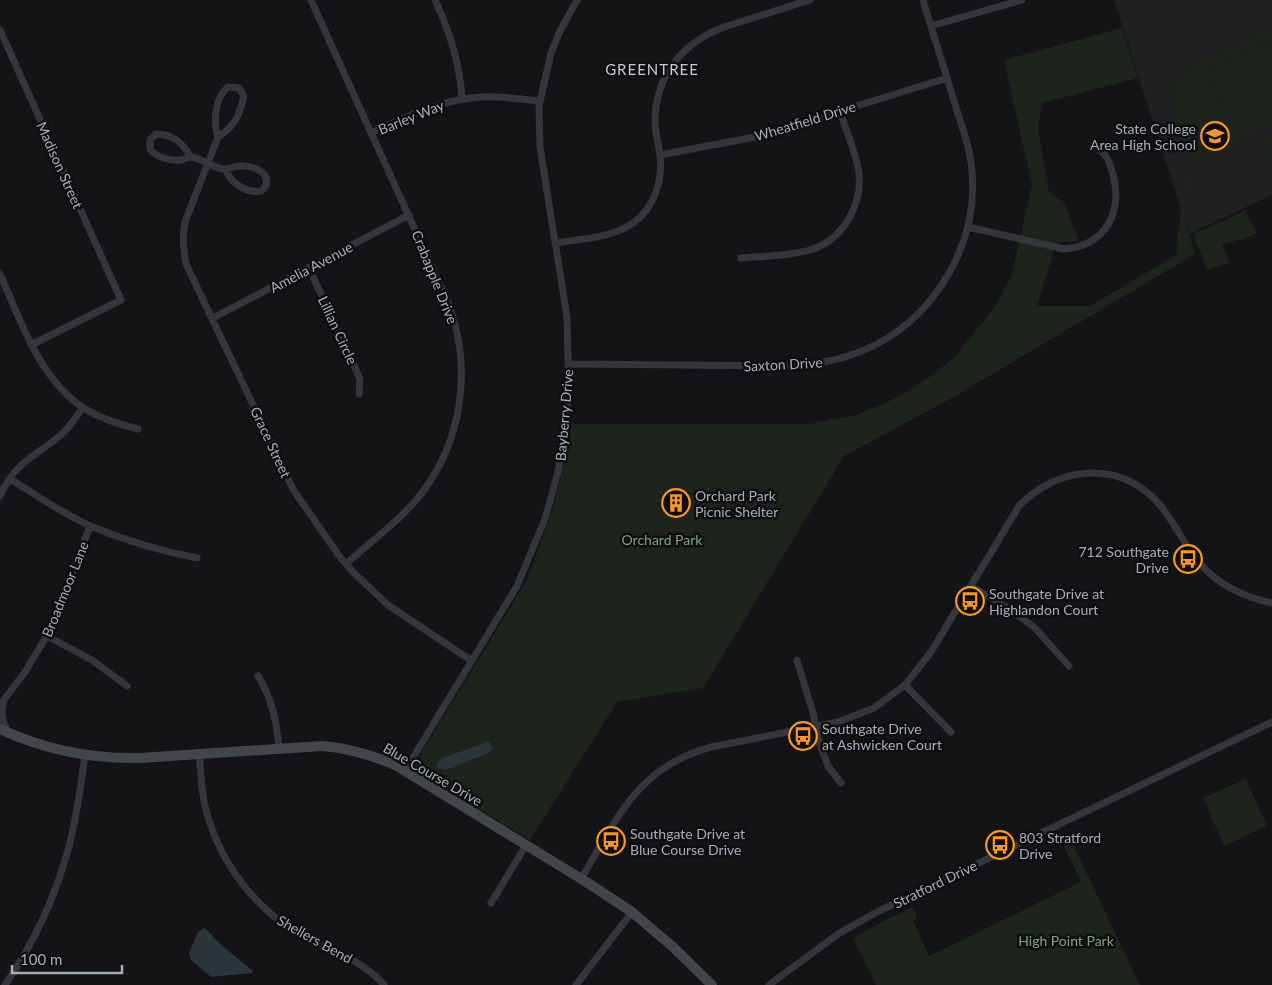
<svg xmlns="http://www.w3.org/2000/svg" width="1272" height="985" viewBox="0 0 1272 985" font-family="Lato,sans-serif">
<rect width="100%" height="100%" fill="#141416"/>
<path fill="#202023" d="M 1114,0 L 1272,0 L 1272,195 L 1189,234 Z"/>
<path fill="#1c241c" d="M 1122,28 L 1138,78 L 1042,103 L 1038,128 L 1049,192 L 1064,202 L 1079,241 L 1056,243 L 1037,306 L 1090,306 L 1176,255 L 1181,207 L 1195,254 L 952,398 L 844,456 L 703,688 L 617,702 L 530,840 L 414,769 L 415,764 L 420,755 L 527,580 L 551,515 L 567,452 L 571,424 L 809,424 L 856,415 L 894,399 L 924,381 L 954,358 L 996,305 L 1011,277 L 1032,185 L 1004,60 Z
M 1272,28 L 1272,38 L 1204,69 L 1233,132 L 1235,131 L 1207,71 L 1272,42 L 1272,124 L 1189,162 L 1186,154 L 1206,144 C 1168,130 1160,83 1198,62 Z
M 1272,138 L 1272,144 L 1266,146 L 1265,145 L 1192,178 L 1193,180 L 1184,183 L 1182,178 L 1191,176 L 1264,143 L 1264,141 Z
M 1272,149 L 1272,159 L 1270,156 L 1194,191 L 1195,194 L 1186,198 L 1183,189 L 1191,186 L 1193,189 L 1269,154 L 1268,151 Z
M 1245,211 L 1257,233 L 1244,239 L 1222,244 L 1230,263 L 1207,270 L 1193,234 Z
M 1246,779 L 1267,826 L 1224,846 L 1203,798 Z
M 1068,834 L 1140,985 L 876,985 L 853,938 L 882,922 L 913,907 L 917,916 L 916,919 L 913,921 L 929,956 L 1081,882 L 1060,838 Z"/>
<path fill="#29353a" d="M 489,741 L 493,748 L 489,753 L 446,770 L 438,768 L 437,763 L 443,758 Z
M 205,928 L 220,944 L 253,971 L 252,973 L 211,977 L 192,961 L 190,958 L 189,953 L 198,932 Z"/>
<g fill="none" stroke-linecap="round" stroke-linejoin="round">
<path stroke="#35363b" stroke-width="7" d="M 311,0 L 449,305 C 472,367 463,440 421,494 C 401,520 370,542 346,564
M 435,0 C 450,32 460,63 462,99
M 931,26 L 1022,0
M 0,30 L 121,300 L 31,345
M 371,133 C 406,117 442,99 481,97 C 501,96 520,99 539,101
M 218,137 C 213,122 215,97 228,87 L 239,88 L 244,96 C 239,116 236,125 218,137 L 185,222 C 182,237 183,249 186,264 L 294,491 L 340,557 L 352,571 L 388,605 L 472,661
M 660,155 L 760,136 L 947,78
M 191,157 C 183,143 173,134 156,134 L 150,140 L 150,149 C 156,157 172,162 181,160 C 185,159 189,156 192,157 C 203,159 214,169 225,169 C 229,169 235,166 239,166 C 250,165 270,171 266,185 C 262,197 244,190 237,184 C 231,181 228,175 225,169
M 968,227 L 1064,249 C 1105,246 1123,213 1113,175 C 1110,164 1108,155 1098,149
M 556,243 C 581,239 612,238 633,223 C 654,209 663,180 660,156 C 659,144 655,133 655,122 C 655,76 682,43 724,27 L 810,0
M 741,258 C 765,256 791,256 813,249 C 844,238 862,205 859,173 C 856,152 846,131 840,111
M 309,268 L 357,372 L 360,379 L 359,394
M 0,274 C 21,321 38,376 82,407 C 99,418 118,424 138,429
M 213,318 L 409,215
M 569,364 L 801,366 C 827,362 853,357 877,344 C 939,311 978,241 972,171 C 970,147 961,124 954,101 C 944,67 933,34 923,0
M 10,479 C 36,495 62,513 90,526 C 124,540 160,551 197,558
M 0,496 C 16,460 37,456 63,433 C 71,425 77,416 83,407
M 971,586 L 1009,609 L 1034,627 L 1069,666
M 47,636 L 92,660 L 127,686
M 797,660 L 813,713 L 819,742 L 828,766 L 841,783
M 258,676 C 272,698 277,722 279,748
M 905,685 L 951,732
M 4,701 C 0,713 2,724 10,733
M 0,705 L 25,672 L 53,625 L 90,526
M 199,753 C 201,771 201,789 205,806 C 218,859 252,907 300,934 C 328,950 362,959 384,985
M 405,771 L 517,586 L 545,519 L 559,468 L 569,394 L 567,317 L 540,147 L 539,106 L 551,53 L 560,31 L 577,0
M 581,879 C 617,819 637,767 711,747 L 838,722 L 874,708 L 905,685 L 931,652 L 1019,506 C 1057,466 1121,459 1159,504 C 1177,525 1186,550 1205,569 C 1223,587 1248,598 1272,603
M 491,903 L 526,845
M 5,985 C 34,943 56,896 69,846 C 77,816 81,785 85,755
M 576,985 L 632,912
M 769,985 L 838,934 L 875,913 L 1272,722"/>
<path stroke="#42464b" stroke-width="10" d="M 0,729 C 45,750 91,759 140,758 L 322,746 C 349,748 372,755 397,766 L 588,883 L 632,912 L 673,947 L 712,985"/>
</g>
<defs>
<symbol id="school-ring" viewBox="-11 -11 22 22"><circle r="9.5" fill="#0f0f11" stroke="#fe9824" stroke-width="1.5"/><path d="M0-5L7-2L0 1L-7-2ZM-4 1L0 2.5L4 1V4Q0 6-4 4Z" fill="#fe9824"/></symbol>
<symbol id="building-ring" viewBox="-11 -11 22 22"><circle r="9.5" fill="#0f0f11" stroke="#fe9824" stroke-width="1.5"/><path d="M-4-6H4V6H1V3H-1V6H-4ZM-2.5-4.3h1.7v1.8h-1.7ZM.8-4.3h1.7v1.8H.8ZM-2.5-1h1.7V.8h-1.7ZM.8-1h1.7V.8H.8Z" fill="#fe9824"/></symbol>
<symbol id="bus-ring" viewBox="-11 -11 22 22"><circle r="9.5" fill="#0f0f11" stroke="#fe9824" stroke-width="1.5"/><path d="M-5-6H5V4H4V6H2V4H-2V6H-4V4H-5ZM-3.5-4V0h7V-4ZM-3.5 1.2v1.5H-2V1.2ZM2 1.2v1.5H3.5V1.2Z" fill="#fe9824"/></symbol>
</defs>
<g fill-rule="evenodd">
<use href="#school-ring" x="1199" y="120" width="32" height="32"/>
<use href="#building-ring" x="660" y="487" width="32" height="32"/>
<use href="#bus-ring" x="1172" y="543" width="32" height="32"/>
<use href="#bus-ring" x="954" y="585" width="32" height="32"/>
<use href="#bus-ring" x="787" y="720" width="32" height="32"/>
<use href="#bus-ring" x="595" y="825" width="32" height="32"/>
<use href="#bus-ring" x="984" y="829" width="32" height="32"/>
</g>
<g text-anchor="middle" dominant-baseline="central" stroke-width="5" stroke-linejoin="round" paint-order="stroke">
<g font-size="14" fill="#a5adb7" stroke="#0f0f11">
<text transform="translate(411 117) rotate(-22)">Barley Way</text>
<text transform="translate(805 121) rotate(-17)">Wheatfield Drive</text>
<text transform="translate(60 165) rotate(66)">Madison Street</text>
<text transform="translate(311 267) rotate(-28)">Amelia Avenue</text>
<text transform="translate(435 277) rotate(68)">Crabapple Drive</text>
<text transform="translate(338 330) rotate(65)">Lillian Circle</text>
<text transform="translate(783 364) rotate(-3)">Saxton Drive</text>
<text transform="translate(564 415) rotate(-85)">Bayberry Drive</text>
<text transform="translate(271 442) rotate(65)">Grace Street</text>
<text transform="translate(65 589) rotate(-68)">Broadmoor Lane</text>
<text transform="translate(433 774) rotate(30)">Blue Course Drive</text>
<text transform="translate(935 884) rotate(-26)">Stratford Drive</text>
<text transform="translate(315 939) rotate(29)">Shellers Bend</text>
</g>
<g font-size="14" fill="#a5adb7" stroke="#0f0f11" text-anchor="start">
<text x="1196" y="128" text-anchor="end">State College<tspan x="1196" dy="16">Area High School</tspan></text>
<text x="695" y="495">Orchard Park<tspan x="695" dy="16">Picnic Shelter</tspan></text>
<text x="1169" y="551" text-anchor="end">712 Southgate<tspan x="1169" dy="16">Drive</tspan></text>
<text x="989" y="593">Southgate Drive at<tspan x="989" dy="16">Highlandon Court</tspan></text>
<text x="822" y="728">Southgate Drive<tspan x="822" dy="16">at Ashwicken Court</tspan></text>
<text x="630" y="833">Southgate Drive at<tspan x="630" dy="16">Blue Course Drive</tspan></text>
<text x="1019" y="837">803 Stratford<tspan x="1019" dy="16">Drive</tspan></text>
</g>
<g font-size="14" fill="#7da37a" stroke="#0f0f11">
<text x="662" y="539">Orchard Park</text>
<text x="1066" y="940">High Point Park</text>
</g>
<g font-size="15" letter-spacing="1" fill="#c6cbd3" stroke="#0f0f11">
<text x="652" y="69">GREENTREE</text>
</g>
</g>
<path d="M12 965v8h110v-8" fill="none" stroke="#a5adb7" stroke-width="2.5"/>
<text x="20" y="965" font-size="15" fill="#a5adb7" stroke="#0f0f11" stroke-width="4" paint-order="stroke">100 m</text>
</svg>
